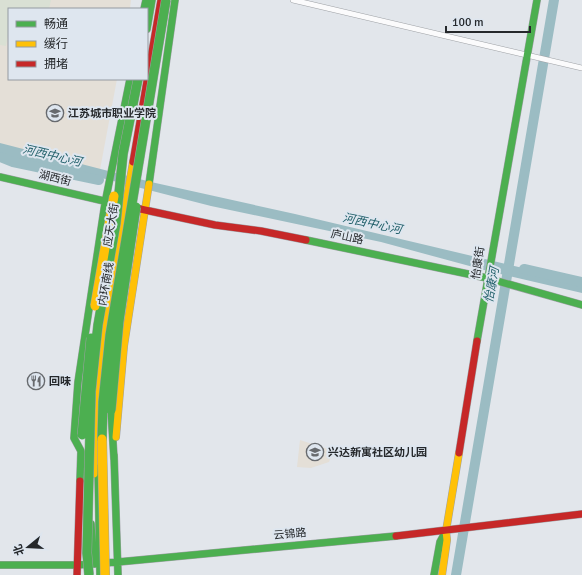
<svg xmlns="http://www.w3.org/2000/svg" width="582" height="575" viewBox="0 0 582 575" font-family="Signika,'Noto Sans SC',sans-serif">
<rect width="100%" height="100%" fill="#e2e6eb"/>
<path fill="#e4dfd7" d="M 0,0 L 131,0 L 130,9 L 9,9 L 9,79 L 117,79 L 99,175 L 0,148 Z
M 300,440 L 331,450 L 332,454 L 329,462 L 311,468 L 297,467 Z"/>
<path fill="#d9e0d4" d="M 0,0 L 51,0 L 49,9 L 9,9 L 9,30 L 6,46 L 0,45 Z"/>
<path fill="#9bbcc3" d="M 0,143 L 151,182 L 295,214 L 582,282 L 582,293 L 488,271 L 381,242 L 211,206 L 94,176 L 0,156 Z"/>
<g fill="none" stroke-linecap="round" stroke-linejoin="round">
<path stroke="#9bbcc3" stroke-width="10" d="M 0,157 L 13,162 L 99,180
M 524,269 L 582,282
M 456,575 L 554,0"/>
<defs>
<path id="street" d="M 293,0 L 582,68"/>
<path id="fast" d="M 144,9 L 146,0
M 147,29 L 152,0
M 0,177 L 117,204
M 149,184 L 175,0
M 306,240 L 487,278 L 582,305
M 477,341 L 537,0
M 111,410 L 114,459
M 81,451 L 88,468
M 114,455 L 118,575
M 98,468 L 100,575
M 80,481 L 81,451 L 74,438 L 78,382 L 105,203 L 130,79
M 91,524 L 94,564
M 0,565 L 77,565 L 118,562 L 396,536
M 434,575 L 440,542 L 446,531"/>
<path id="slow" d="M 98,436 C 98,344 118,253 133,162
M 116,437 L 124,346 L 149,184
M 94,474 L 95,430
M 442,575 L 447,540 L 446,531 L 459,453"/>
<path id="jam" d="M 133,162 L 161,0
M 131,207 L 215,225 L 261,231 L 306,240
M 459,453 L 477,341
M 396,536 L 582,514
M 77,575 L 80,481"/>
</defs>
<use href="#street" stroke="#9ea1a5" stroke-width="6"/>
<use href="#fast" stroke="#9ea1a5" stroke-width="8"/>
<use href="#slow" stroke="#9ea1a5" stroke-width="8"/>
<use href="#jam" stroke="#9ea1a5" stroke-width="8"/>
<use href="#street" stroke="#fbfbfc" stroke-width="5"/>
<use href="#fast" stroke="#4caf50" stroke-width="7"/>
<use href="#slow" stroke="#ffc107" stroke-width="7"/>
<use href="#jam" stroke="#c62828" stroke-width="7"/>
<defs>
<path id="fast-bridge" d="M 111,410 L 119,321 L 136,207
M 82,435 L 91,338
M 102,439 L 103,402 L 110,335 L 166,0
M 89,575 L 87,553 L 91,391 L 98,325 L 116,223 L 123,154 L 138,79"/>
<path id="slow-bridge" d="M 95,306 L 114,196
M 102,439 L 105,575"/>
</defs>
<use href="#fast-bridge" stroke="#9ea1a5" stroke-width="10" stroke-linecap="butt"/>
<use href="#slow-bridge" stroke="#9ea1a5" stroke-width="10" stroke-linecap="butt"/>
<use href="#fast-bridge" stroke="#4caf50" stroke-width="9"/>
<use href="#slow-bridge" stroke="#ffc107" stroke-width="9"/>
</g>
<defs>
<symbol id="school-ring" viewBox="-11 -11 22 22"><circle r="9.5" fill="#dee6ef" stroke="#676a6e" stroke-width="1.5"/><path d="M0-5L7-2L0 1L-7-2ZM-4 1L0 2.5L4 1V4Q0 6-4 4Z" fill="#676a6e"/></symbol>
<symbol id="restaurant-ring" viewBox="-11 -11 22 22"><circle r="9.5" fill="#dee6ef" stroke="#676a6e" stroke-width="1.5"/><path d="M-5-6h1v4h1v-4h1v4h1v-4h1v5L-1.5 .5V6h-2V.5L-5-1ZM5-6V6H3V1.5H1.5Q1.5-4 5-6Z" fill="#676a6e"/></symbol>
</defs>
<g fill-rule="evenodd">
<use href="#school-ring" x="45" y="103" width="20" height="20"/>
<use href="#restaurant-ring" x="26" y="371" width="20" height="20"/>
<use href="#school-ring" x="305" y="442" width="20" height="20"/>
</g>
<g text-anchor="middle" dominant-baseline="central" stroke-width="4" stroke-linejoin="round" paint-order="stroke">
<g font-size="11" font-weight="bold" fill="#25282b" stroke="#dee6ef" text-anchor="start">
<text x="68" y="113">江苏城市职业学院</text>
<text x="49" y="381">回味</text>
<text x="328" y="452">兴达新寓社区幼儿园</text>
</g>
<g font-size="11" fill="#25282b" stroke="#dee6ef">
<text transform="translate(55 178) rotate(14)">湖西街</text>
<text transform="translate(111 225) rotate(-80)">应天大街</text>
<text transform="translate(347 237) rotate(12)">庐山路</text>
<text transform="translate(478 263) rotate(-81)">怡康街</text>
<text transform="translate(106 284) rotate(-80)">内环南线</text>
<text transform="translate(290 534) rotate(-5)">云锦路</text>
</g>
<g font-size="12" font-style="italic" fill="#22606a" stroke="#dee6ef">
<text transform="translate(52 156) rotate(13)">河西中心河</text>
<text transform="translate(372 224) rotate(12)">河西中心河</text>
<text transform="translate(492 285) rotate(-80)">怡康河</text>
</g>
</g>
<rect x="8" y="8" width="140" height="72" fill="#dee6ef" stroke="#949aa1"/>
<rect x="16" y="21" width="20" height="6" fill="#4caf50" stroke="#949aa1"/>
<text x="44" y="28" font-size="12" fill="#25282b">畅通</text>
<rect x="16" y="41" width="20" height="6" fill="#ffc107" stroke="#949aa1"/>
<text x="44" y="48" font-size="12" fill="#25282b">缓行</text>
<rect x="16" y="61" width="20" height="6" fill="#c62828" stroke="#949aa1"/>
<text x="44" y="68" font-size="12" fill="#25282b">拥堵</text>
<g transform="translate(28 547) rotate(252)" stroke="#dee6ef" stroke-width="3" paint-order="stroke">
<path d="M0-3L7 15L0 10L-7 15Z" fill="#25282b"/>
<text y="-6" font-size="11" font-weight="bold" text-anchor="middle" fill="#25282b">北</text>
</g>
<path d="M446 26v6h84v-6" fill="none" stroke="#25282b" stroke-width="2"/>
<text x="452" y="26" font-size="12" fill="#25282b" stroke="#dee6ef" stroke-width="3" paint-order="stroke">100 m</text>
</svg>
